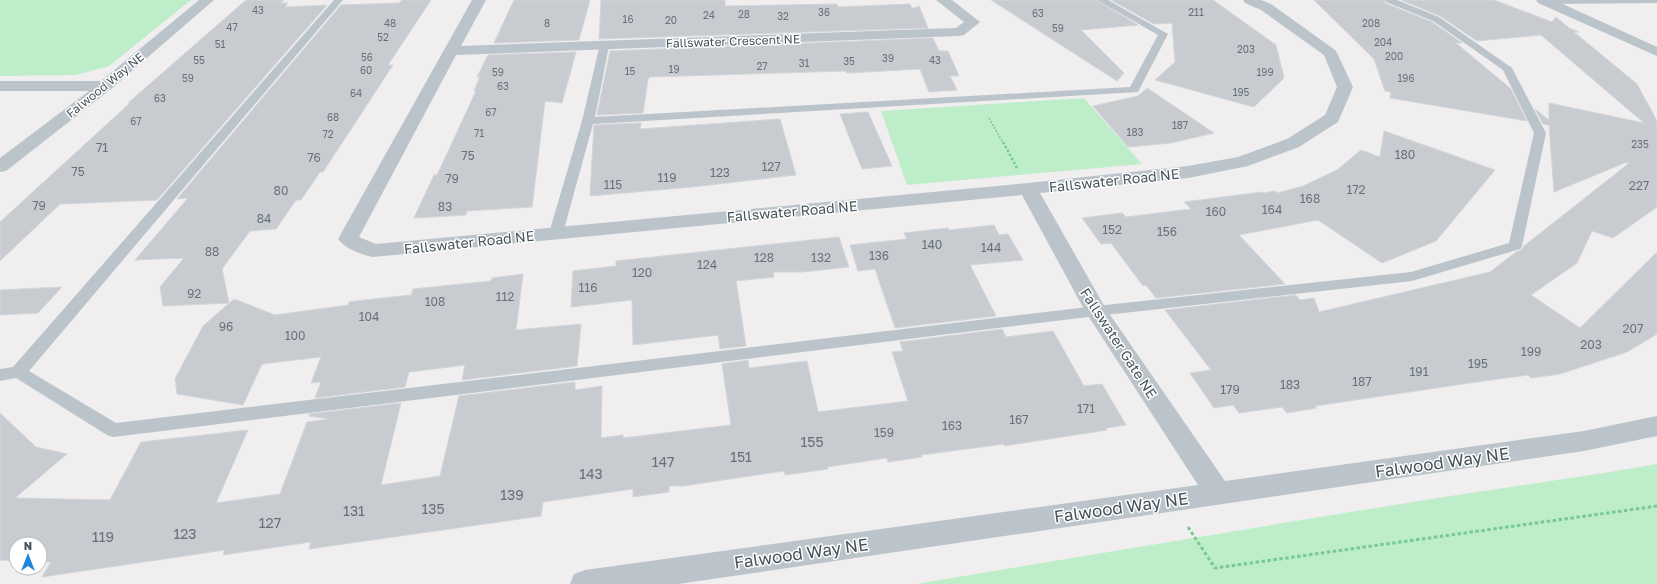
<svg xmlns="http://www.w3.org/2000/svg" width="1657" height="584" viewBox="0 0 1657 584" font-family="'Golos Text',sans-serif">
<rect width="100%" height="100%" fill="#f0eeee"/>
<path fill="#beedca" d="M 0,0 L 191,0 L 109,66 L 76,75 L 0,76 Z
M 1084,98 L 1142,164 L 907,185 L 881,111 Z
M 1657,464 L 1657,584 L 916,584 C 1084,556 1251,528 1419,501 C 1498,488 1578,478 1657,464 Z"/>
<path fill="#c8ccd0" stroke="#d2d5d9" d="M 246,0 L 284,0 L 280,3 L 288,3 L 285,7 L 327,5 L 157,200 L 60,204 L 0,261 L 0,222 L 130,103 L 128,103 Z
M 402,0 L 431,0 L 388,65 L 393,65 L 323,172 L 320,172 L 301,200 L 296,200 L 276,229 L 250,231 L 222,269 L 229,303 L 163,306 L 160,287 L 184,258 L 135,260 L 188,198 L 177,199 L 341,5 L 399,3 Z
M 514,0 L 590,0 L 579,40 L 494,43 Z
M 601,0 L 725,0 L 725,6 L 837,4 L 838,7 L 910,4 L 912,9 L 919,6 L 928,28 L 599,39 Z
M 991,0 L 1096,0 L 1138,25 L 1081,30 L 1124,73 L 1117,81 Z
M 1111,0 L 1213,0 L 1276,45 L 1284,78 L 1254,107 L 1155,80 L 1175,62 L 1172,23 L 1154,24 Z
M 1314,0 L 1384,0 L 1385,3 L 1432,22 L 1462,43 L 1456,43 L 1511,89 L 1527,121 L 1390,98 L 1391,92 L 1385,91 L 1374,59 Z
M 1401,0 L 1494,0 L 1552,22 L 1556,17 L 1569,28 L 1579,32 L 1574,32 L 1637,84 L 1657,121 L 1657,207 L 1613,238 L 1592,231 L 1577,263 L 1531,295 L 1580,328 L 1657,252 L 1657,334 L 1627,352 L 1560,374 L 1531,378 L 1528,375 L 1470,383 L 1315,406 L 1317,408 L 1287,413 L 1282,407 L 1239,413 L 1233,405 L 1214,408 L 1190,373 L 1211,370 L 1165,310 L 1296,295 L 1300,300 L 1314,298 L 1319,312 L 1490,272 L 1516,252 L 1521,250 L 1524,246 L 1628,164 L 1627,162 L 1554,192 L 1549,125 L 1543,124 L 1535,109 L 1549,120 L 1549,103 L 1644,123 L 1541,35 L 1477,41 L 1440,16 Z
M 933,38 L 939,51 L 948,51 L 959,76 L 950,76 L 957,90 L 929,92 L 920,69 L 847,73 L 846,71 L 650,77 L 648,79 L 643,113 L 597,115 L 610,51 Z
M 576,52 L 562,103 L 545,101 L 532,207 L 467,211 L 466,215 L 414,218 L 434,175 L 437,175 L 439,171 L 476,91 L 474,91 L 480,77 L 477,77 L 488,55 Z
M 1147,88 L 1214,133 L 1171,143 L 1128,147 L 1093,106 L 1138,96 Z
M 868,112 L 892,166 L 862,169 L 840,114 Z
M 780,119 L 796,175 L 692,187 L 590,196 L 594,125 L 641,123 L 640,129 Z
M 1384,131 L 1495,170 L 1436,241 L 1382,263 L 1318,220 L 1239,235 L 1285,284 L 1156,298 L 1146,285 L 1143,286 L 1111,243 L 1101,244 L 1082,218 L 1122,213 L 1126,217 L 1191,209 L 1184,202 L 1262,192 L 1264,193 L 1275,191 L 1278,193 L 1303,186 L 1337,170 L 1361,150 L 1380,157 Z
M 994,225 L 999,235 L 1008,234 L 1023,260 L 970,265 L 996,316 L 895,328 L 875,269 L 858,271 L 850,245 L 907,239 L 904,233 L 948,228 L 949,230 Z
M 839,237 L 849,267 L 802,272 L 773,272 L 774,277 L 736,281 L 746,346 L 720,349 L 718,335 L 633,345 L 632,300 L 571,307 L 573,271 L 616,266 L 616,261 Z
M 523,274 L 516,330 L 581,324 L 577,366 L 462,380 L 465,365 L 409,372 L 405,387 L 315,398 L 321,382 L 311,383 L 321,357 L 262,364 L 243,405 L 177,394 L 175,379 L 203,326 L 234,299 L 275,315 L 348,305 L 349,302 L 364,300 L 411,295 L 413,289 L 491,281 L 492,278 Z
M 62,287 L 38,313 L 0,315 L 0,290 Z
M 1002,329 L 1006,337 L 1053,331 L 1084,386 L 1102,384 L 1126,425 L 1106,428 L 1107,430 L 1004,446 L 1004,444 L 921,455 L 922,457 L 888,462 L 887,458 L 827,467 L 828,469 L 785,475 L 784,471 L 683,486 L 669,486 L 669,492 L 633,497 L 633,489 L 543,502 L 541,516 L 309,549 L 311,542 L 223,555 L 225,550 L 42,577 L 51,562 L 40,562 L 40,544 L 16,544 L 16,561 L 0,560 L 0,413 L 36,447 L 67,454 L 15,498 L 110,500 L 141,442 L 248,430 L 216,503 L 280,494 L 307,422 L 330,419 L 309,416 L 309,414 L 401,403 L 381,485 L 440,476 L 459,396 L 575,382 L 575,390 L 602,386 L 601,438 L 623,435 L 623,438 L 731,425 L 722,364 L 748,360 L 749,368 L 807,361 L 818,412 L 908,401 L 892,352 L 903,351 L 900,342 Z"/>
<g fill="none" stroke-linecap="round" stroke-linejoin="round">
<path stroke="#77c997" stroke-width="1.5" stroke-dasharray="2 1.5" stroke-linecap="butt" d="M 989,118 L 1003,143"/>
<path stroke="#77c997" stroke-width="2.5" stroke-dasharray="2.5 2" stroke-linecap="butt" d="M 1003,142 L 1017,168"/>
<path stroke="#77c997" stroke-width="3" stroke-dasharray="3.5 2.5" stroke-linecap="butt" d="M 1188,527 L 1215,568 L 1657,506"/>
<path fill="#bac4ca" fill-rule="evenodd" d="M 334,0 L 343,0 L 29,371 L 116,423 L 1096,306 L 1411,272 L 1509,243 L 1534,133 L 1503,70 L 1433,21 L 1386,2 L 1385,0 L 1397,0 L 1439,17 L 1512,68 L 1546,133 L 1522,246 L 1520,249 L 1412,281 L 1096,316 L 113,437 L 107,435 L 16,378 L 0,381 L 0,369 L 13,367 Z
M 1097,0 L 1108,0 L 1168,34 L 1138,92 L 593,124 L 563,233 L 561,236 L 556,237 L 551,236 L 549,233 L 582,121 L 600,44 L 608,44 L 609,46 L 595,117 L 1130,87 L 1158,35 Z
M 1542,0 L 1657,0 L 1657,3 L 1546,4 L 1543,3 Z"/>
<path fill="#bac4ca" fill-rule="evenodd" d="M 199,0 L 214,0 L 111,89 L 6,171 L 0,172 L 0,158 L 89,91 L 0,91 L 0,81 L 101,81 Z
M 472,0 L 486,0 L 461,46 L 956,28 L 964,22 L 936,0 L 952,0 L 980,22 L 964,35 L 959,36 L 456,55 L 359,237 L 376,244 L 1028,183 L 1188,166 L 1238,157 L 1287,139 L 1325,115 L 1337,87 L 1324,55 L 1261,10 L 1245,3 L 1243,0 L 1261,0 L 1271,4 L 1335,50 L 1337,53 L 1353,87 L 1338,122 L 1299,147 L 1248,166 L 1188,178 L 1040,193 L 1106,309 L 1225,481 L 1584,431 L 1657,416 L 1657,436 L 1584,451 L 678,584 L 570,584 L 574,574 L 585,570 L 1198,485 L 1085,311 L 1022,195 L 373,257 C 362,255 344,248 338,239 Z
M 1536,0 L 1554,0 L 1657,47 L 1657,56 L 1538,3 Z"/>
</g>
<g text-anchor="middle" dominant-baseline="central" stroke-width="3" stroke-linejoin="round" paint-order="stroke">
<g font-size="10" fill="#677178">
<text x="258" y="10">43</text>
<text x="824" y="12">36</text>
<text x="1196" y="12">211</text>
<text x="1038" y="13">63</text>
<text x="744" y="14">28</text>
<text x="709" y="15">24</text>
<text x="783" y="16">32</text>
<text x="628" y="19">16</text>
<text x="671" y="20">20</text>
<text x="390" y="23">48</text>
<text x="547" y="23">8</text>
<text x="1371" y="23">208</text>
<text x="232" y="27">47</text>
<text x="1058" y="28">59</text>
<text x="383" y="37">52</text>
<text x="1383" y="42">204</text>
<text x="220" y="44">51</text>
<text x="1246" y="49">203</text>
<text x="1394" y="56">200</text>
<text x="367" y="57">56</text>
<text x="888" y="58">39</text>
<text x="199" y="60">55</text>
<text x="935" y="60">43</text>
<text x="849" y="61">35</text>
<text x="804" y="63">31</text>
<text x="762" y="66">27</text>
<text x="674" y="69">19</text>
<text x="366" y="70">60</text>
<text x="630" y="71">15</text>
<text x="498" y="72">59</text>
<text x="1265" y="72">199</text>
<text x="188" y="78">59</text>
<text x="1406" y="78">196</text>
<text x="503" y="86">63</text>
<text x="1241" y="92">195</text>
<text x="356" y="93">64</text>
<text x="160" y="98">63</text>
<text x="491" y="112">67</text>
<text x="333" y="117">68</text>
<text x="136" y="121">67</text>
<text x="1180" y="125">187</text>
<text x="1135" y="132">183</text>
<text x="479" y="133">71</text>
<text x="328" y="134">72</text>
<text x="1640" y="144">235</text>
</g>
<g font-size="12" fill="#47535a" stroke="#fff">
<text transform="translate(733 41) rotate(-2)">Fallswater Crescent NE</text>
<text transform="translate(105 85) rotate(-39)">Falwood Way NE</text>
</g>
<g font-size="12" fill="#677178">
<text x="102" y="147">71</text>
<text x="1405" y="154">180</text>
<text x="468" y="155">75</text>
<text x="314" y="157">76</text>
<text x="771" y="166">127</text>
<text x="78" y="171">75</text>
<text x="720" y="172">123</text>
<text x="667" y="177">119</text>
<text x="452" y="178">79</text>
<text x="613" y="184">115</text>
<text x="1639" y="185">227</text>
<text x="1356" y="189">172</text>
<text x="281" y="190">80</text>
<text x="1310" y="198">168</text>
<text x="39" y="205">79</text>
<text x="445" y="206">83</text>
<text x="1272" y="209">164</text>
<text x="1216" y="211">160</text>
<text x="264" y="218">84</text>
<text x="1112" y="229">152</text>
<text x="1167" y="231">156</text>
<text x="932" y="244">140</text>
<text x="991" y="247">144</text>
<text x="212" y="251">88</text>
<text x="879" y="255">136</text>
<text x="764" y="257">128</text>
<text x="821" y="257">132</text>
<text x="707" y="264">124</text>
<text x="642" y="272">120</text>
<text x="588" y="287">116</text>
<text x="194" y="293">92</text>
<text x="505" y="296">112</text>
<text x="435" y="301">108</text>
<text x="369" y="316">104</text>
<text x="226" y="326">96</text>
<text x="1633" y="328">207</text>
<text x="295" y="335">100</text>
<text x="1591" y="344">203</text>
<text x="1531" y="351">199</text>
<text x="1478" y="363">195</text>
<text x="1419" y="371">191</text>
<text x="1362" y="381">187</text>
<text x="1290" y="384">183</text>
<text x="1230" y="389">179</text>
<text x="1086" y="408">171</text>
<text x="1019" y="419">167</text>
<text x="952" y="425">163</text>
<text x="884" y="432">159</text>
</g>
<g font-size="14" fill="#47535a" stroke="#fff">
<text transform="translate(1114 180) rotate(-6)">Fallswater Road NE</text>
<text transform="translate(792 211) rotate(-5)">Fallswater Road NE</text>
<text transform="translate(469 242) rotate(-6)">Fallswater Road NE</text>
<text transform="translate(1119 343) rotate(57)">Fallswater Gate NE</text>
</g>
<g font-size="14" fill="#677178">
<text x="812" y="441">155</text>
<text x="741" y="456">151</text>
<text x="663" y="461">147</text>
<text x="591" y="473">143</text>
<text x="512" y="494">139</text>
<text x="433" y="508">135</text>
<text x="354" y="510">131</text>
<text x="270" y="522">127</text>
<text x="185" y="533">123</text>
<text x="103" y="536">119</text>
</g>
<g font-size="17" fill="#47535a" stroke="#fff">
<text transform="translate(1442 462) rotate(-8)">Falwood Way NE</text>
<text transform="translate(1121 507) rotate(-8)">Falwood Way NE</text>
<text transform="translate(801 553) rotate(-8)">Falwood Way NE</text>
</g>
</g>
<g transform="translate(28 556)"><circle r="19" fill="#ffffff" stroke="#b5babd"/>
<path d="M0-3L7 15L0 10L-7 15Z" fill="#2186d8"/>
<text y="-6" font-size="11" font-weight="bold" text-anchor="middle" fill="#47535a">N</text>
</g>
</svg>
